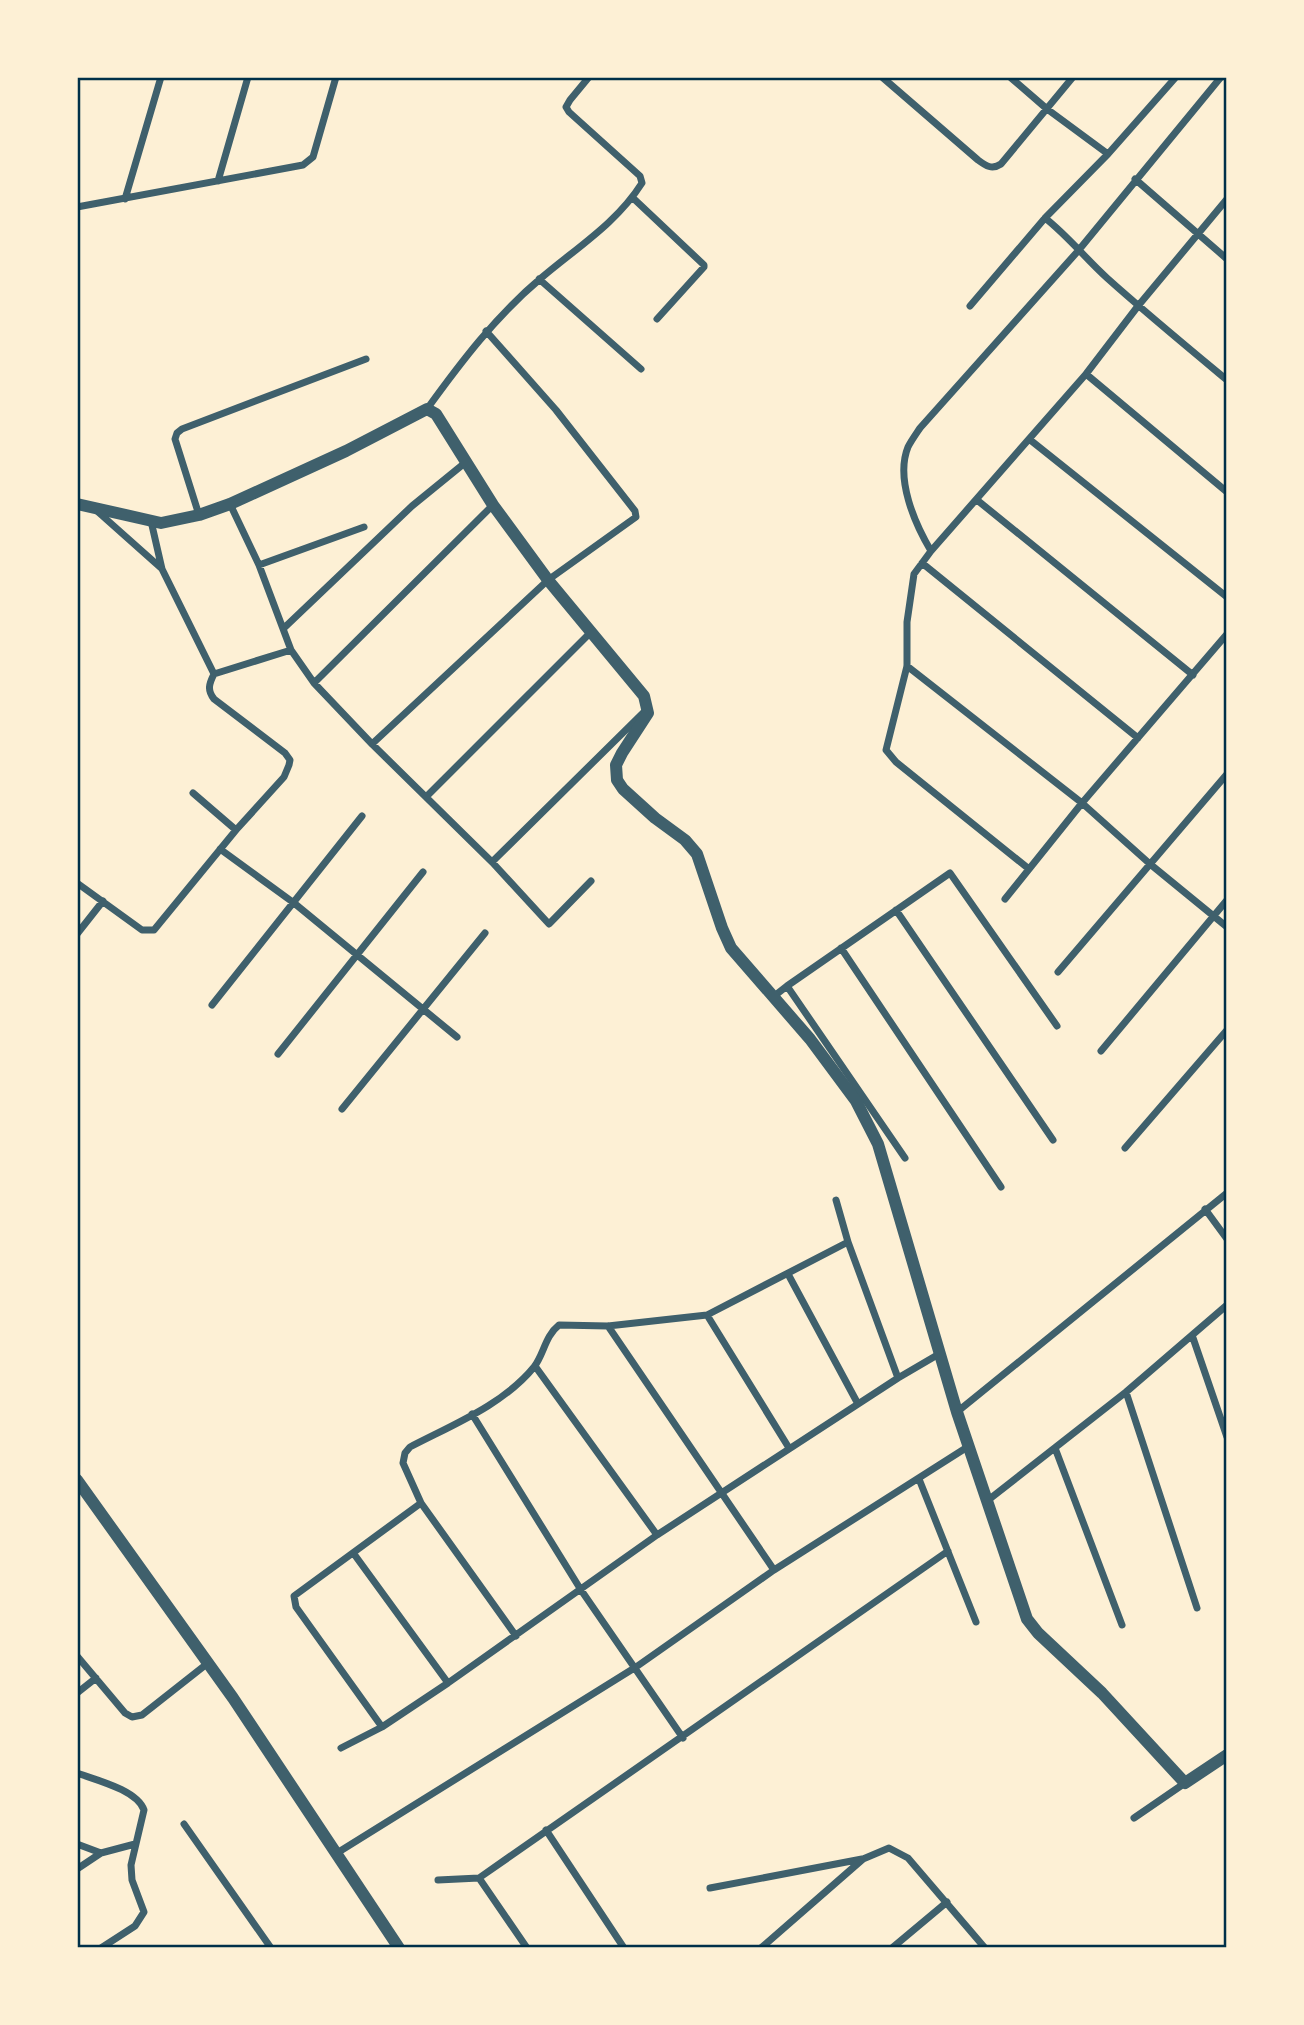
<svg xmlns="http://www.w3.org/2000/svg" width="1304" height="2025" viewBox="0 0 1304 2025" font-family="'Zilla Slab',serif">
<rect width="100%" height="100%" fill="#fdf0d5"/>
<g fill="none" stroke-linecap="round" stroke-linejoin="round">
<path stroke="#3f606c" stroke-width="7" d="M 882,77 L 978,160 C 986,166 992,170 1001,164 L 1073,77
M 1010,77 L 1047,109 L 1108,154
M 1135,179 L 1227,259
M 218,181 L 248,77
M 633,198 L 704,265 L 704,267 L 657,319
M 125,199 L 161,77
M 77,207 L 303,165 L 313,157 L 336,77
M 1045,218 C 1068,236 1085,258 1107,278 C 1146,313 1186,346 1227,380
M 539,279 L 641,369
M 970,306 L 1045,218 L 1108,154 L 1176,77
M 1086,374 L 1227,492
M 427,409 C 461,362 496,316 540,279 C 576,248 616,224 642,183 L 640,176 L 569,112 L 566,107 L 570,100 L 589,77
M 1029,439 L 1227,597
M 977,500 L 1193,675
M 230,504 L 259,565 L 291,650 L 314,683 L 372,744 L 492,862 L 549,924 L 591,881
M 97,511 L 161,568
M 199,515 L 175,439 L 177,433 L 182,429 L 366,359
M 151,521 L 162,569 L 214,674
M 931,551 L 1086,374 L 1138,306 L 1227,199
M 922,563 L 1138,738
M 259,565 L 364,527
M 284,628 L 412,506 L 466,462
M 907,666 L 1082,803 L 1150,864 L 1227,927
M 314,683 L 493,505
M 372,744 L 548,580 L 636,517 L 635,511 L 556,410 L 486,331
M 193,793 L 236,830
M 427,796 L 591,632
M 220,849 L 294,903 L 457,1037
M 492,862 L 644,712
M 1029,869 L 896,762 L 886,750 L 907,666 L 907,622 L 914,574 L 931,551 C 915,524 895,479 908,447 C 911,441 916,434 920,428 L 1078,251 L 1221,77
M 77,883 L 142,930 L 154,930 L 236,830 L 284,777 L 289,765 L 290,760 L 285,753 L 214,699 C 207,690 209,684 214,674 L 291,650
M 1005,899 L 1082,803 L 1227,634
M 896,910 L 1053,1140
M 77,934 L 103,901
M 841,948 L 1001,1187
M 1058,972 L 1227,774
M 787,986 L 950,873 L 1057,1026
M 773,997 L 787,986 L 905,1158
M 212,1005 L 362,816
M 1101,1051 L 1227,900
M 278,1054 L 423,872
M 342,1109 L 485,933
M 1125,1148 L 1227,1030
M 836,1200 L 848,1242 L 898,1378
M 1205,1209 L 1227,1239
M 788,1274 L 858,1404
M 707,1315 L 789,1448
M 608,1326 L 774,1570
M 1192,1335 L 1227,1437
M 535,1366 L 657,1535
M 1126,1392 L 1197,1608
M 957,1412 L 1227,1193
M 472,1414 L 581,1590 L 683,1738
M 1055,1448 L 1122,1625
M 919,1479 L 976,1622
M 987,1501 L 1126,1392 L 1227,1305
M 354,1554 L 448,1683
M 516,1636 L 421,1503 L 403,1463 L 405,1453 L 410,1447 C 452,1425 503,1405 534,1367 C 544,1354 545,1336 559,1325 L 608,1326 L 707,1315 L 848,1242
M 77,1656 L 125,1713 L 132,1717 L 142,1715 L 208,1663
M 77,1693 L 96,1678
M 382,1727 L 296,1607 L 294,1596 L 421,1503
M 341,1748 L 382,1727 L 448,1683 L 657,1535 L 898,1378 L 939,1354
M 77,1773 C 96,1780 137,1790 144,1810 L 131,1865 L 132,1880 L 144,1912 L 135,1926 L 101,1948
M 1134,1818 L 1185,1783
M 184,1824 L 271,1948
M 546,1830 L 624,1948
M 77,1844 L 101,1853 L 135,1844
M 337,1853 L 636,1667 L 774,1570 L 969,1446
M 77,1869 L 101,1853
M 479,1878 L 527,1948
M 438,1880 L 479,1878 L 948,1551
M 710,1888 L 862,1859
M 761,1948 L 863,1859 L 889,1848 L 908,1858 L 985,1948
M 892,1948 L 947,1902"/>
<path stroke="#3f606c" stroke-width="12" d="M 77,504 L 161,523 L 199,515 L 230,504 L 346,451 L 427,409 L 436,414 L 493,505 L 548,580 L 644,696 L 648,713 L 622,753 L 616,765 L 617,780 L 623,789 L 655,818 L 685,840 L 697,854 L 722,928 L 731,948 L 810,1039 L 856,1101 L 878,1144 L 957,1412 L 1027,1619 L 1038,1633 L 1102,1693 L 1185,1783 L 1227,1755
M 77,1480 L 233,1698 L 399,1948"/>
</g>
<rect width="1304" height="2025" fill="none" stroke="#fdf0d5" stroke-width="158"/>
<rect x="79" y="79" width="1146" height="1867" fill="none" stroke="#003049" stroke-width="2.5"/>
</svg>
